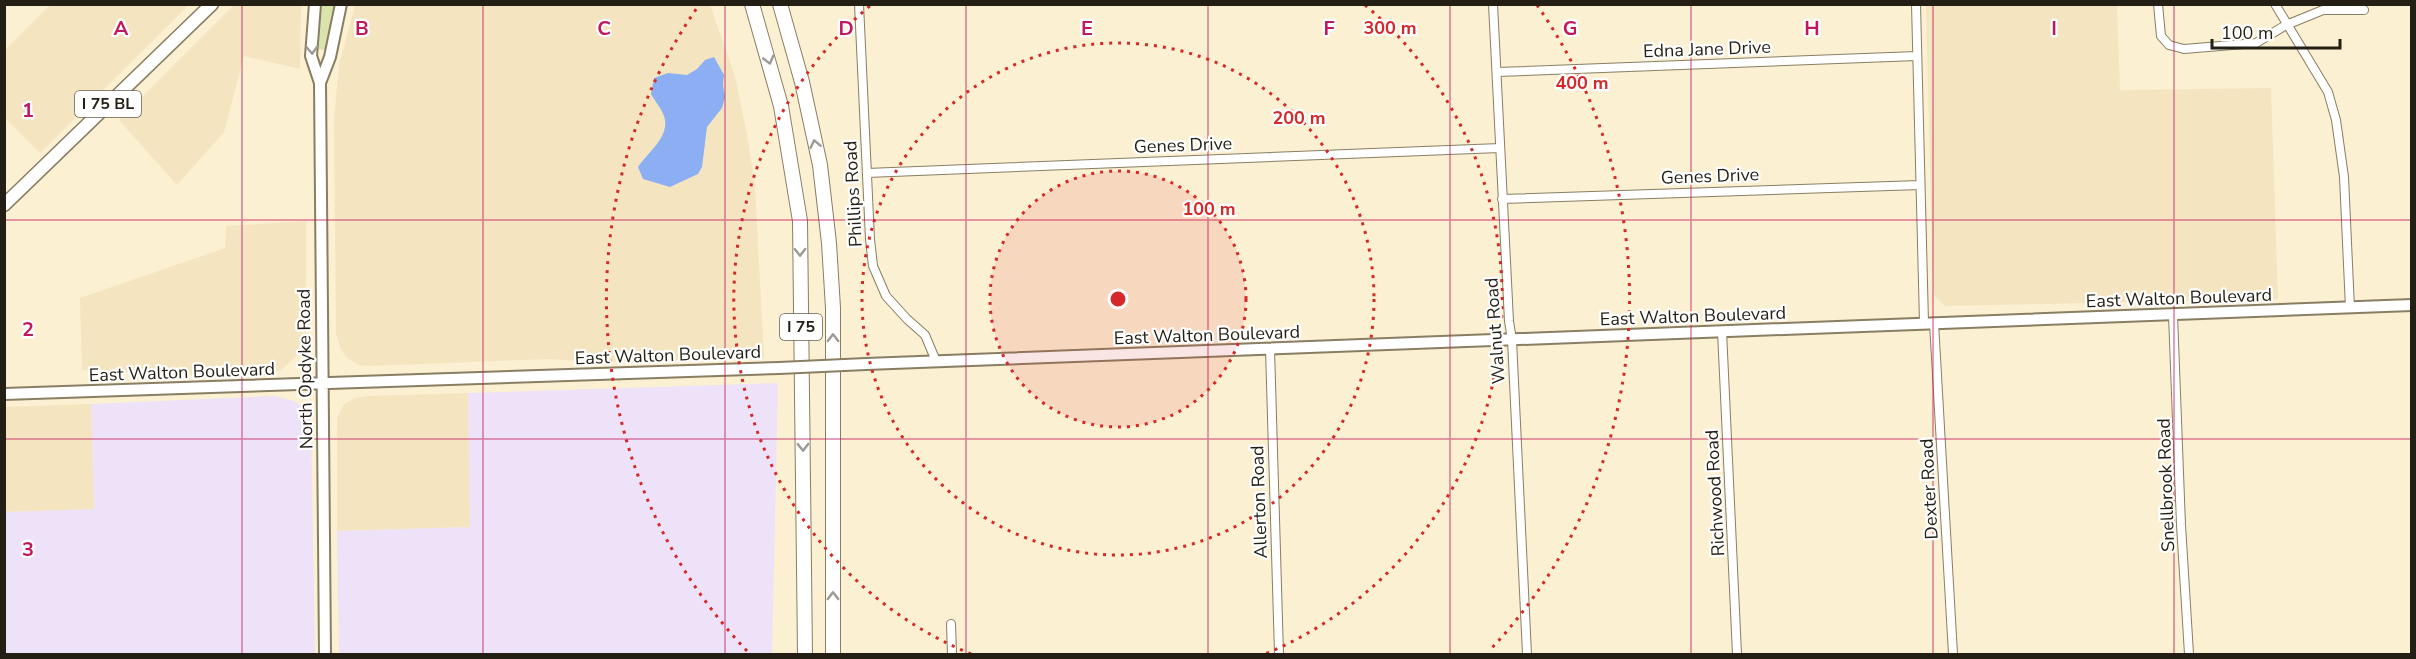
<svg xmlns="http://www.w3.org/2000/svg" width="2416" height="659" viewBox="0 0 2416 659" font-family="'Nunito Sans',sans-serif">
<rect width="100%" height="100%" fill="#fcf0d2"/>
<path fill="#f4e5c0" d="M 50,5 L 189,5 L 40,153 L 5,118 L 5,50 Z
M 297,5 L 301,6 L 300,69 L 244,56 L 224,132 L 177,185 L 119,120 L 234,5 Z
M 355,5 L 710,5 L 735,76 L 747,135 L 755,186 L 764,358 L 595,362 L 549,359 L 368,366 L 359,365 L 347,358 L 341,350 L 336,334 L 334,119 L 339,65 Z
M 1926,5 L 2117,5 L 2120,90 L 2271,88 L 2278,299 L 1945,306 L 1933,294 Z
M 306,221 L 306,347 L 280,371 L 199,376 L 82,370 L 80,298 L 225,248 L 226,226 Z
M 468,393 L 470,527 L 337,531 L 337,418 L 344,404 L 355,398 L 369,396 Z
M 91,404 L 94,509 L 5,512 L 4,407 Z"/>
<path fill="#ede2f7" d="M 778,383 L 772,654 L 339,654 L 337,531 L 470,527 L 468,393 Z
M 274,396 L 294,401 L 304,408 L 311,421 L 315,654 L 5,654 L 5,512 L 94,509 L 91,404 Z"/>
<path fill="#d9e4ac" d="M 321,5 L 335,5 L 325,50 L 317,49 Z"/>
<path fill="#8caff4" d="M 714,57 L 724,75 L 723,85 L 725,97 L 722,108 L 707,127 L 702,167 L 698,174 L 670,187 L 643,179 L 638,167 C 648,152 671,136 664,116 C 661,108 655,101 651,94 L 654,78 L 668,73 L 687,75 L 697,69 L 705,60 Z"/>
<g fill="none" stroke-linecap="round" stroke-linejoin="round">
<defs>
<path id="street" d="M 859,4 L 870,239 L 873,266 L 886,296 L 907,319 L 925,335 L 936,361
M 1493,4 L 1509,321 L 1512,340 L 1527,654
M 1916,4 L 1924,323
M 2158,4 L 2161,36 L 2169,45 L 2184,49 L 2256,43 L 2286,25 L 2323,10 L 2364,10
M 2275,4 L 2328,92 L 2336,120 L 2344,177 L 2350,308
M 1497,72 L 1917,56
M 867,173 L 1500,148
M 1502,199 L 1920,185
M 2173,315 L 2181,525 L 2189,654
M 1934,323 L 1953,654
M 1722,331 L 1737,654
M 1270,349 L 1279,654
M 951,624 L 952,654"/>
<path id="secondary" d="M 315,4 L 311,56 L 320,83 L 325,654
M 320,83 L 330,57 L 341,4
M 866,364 L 2412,305
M 4,394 L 779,368"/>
<path id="primary" d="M 4,205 L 212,4"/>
<path id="highway" d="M 752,4 L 781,106 L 800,221 L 805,654
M 780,4 L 802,82 L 820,165 L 829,243 L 833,308 L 833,654"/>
</defs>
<use href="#street" stroke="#897e63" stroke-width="10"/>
<use href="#secondary" stroke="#897e63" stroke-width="14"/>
<use href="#primary" stroke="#897e63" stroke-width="15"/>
<use href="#highway" stroke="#897e63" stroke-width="16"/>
<use href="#street" stroke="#fff" stroke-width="8"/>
<use href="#secondary" stroke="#fff" stroke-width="10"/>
<use href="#primary" stroke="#fff" stroke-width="12"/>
<use href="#highway" stroke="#fff" stroke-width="14"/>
<defs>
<path id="secondary-bridge" d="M 779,368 L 866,364"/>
</defs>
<use href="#secondary-bridge" stroke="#897e63" stroke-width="14" stroke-linecap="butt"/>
<use href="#secondary-bridge" stroke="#fff" stroke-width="10"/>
</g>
<defs><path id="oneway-chevron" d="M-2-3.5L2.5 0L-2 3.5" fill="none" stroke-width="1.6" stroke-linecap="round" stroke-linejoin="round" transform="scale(1.5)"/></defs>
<g stroke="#9c9a95">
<use href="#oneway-chevron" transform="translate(312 50) rotate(87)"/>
<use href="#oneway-chevron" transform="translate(769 60) rotate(75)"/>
<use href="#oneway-chevron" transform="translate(815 144) rotate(-102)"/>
<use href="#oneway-chevron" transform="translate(800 252) rotate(89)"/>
<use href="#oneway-chevron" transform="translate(833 338) rotate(-90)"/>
<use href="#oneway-chevron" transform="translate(803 447) rotate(89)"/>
<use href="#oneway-chevron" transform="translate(833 596) rotate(-90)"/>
</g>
<path fill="none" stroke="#c2185b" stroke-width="1.5" stroke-opacity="0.55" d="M 242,4 L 242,654M 483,4 L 483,654M 725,4 L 725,654M 966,4 L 966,654M 1208,4 L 1208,654M 1450,4 L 1450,654M 1691,4 L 1691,654M 1933,4 L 1933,654M 2174,4 L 2174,654M 4,220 L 2412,220M 4,439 L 2412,439"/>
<circle cx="1118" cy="299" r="128" fill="#d62828" fill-opacity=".12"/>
<g fill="none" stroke="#d62828" stroke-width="3" stroke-dasharray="3 6">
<circle cx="1118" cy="299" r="128"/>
<circle cx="1118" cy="299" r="256"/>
<path d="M971 654A384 384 0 0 1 871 5M1365 5A384 384 0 0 1 1265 654"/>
<path d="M747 651A512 512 0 0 1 699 5M1537 5A512 512 0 0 1 1489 651"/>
</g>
<g text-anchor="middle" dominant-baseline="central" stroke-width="4.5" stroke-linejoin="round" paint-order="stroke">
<g fill="#fefefe" stroke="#65625a" stroke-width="1.5">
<rect x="75" y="91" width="66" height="26" rx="4.5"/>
<rect x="780" y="314" width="42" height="26" rx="4.5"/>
</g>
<g font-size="16" font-weight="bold" fill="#231f14">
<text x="108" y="104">I 75 BL</text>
<text x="801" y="327">I 75</text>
</g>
<g font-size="18" fill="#231f14" stroke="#fefefe">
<text transform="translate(1707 49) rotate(-2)">Edna Jane Drive</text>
<text transform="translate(1183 145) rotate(-2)">Genes Drive</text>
<text transform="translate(1710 176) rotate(-2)">Genes Drive</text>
<text transform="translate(853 194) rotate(-93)">Phillips Road</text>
<text transform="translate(2179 298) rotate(-2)">East Walton Boulevard</text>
<text transform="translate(1693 316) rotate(-2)">East Walton Boulevard</text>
<text transform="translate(1495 331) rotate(-94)">Walnut Road</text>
<text transform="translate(1207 335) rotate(-2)">East Walton Boulevard</text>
<text transform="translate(668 355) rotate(-2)">East Walton Boulevard</text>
<text transform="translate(305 369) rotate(-91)">North Opdyke Road</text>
<text transform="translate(182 372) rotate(-2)">East Walton Boulevard</text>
<text transform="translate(2166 485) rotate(-92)">Snellbrook Road</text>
<text transform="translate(1929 489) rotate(-93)">Dexter Road</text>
<text transform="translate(1715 493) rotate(-93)">Richwood Road</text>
<text transform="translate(1259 502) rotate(-92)">Allerton Road</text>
</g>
</g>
<g font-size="20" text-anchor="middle" font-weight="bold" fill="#c2185b" stroke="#fefefe" stroke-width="4.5" stroke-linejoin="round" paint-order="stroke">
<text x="121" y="35">A</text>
<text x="362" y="35">B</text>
<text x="604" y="35">C</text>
<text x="846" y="35">D</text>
<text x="1087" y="35">E</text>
<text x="1329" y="35">F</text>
<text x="1570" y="35">G</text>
<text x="1812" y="35">H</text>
<text x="2054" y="35">I</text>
<text x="28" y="117">1</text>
<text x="28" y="336">2</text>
<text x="28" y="556">3</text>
</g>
<circle cx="1118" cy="299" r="9" fill="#d62828" stroke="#fefefe" stroke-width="3"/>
<g font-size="18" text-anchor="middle" font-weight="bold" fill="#d62828" stroke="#fefefe" stroke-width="4.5" stroke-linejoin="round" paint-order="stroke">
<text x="1390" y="34">300 m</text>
<text x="1582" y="89">400 m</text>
<text x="1299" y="124">200 m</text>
<text x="1209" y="215">100 m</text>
</g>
<rect width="2416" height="659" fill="none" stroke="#231f14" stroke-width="12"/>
<path d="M2212 39v9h128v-9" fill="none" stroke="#231f14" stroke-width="3"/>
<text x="2221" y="39" font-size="18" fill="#231f14" stroke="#fefefe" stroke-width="4.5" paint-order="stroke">100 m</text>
</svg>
